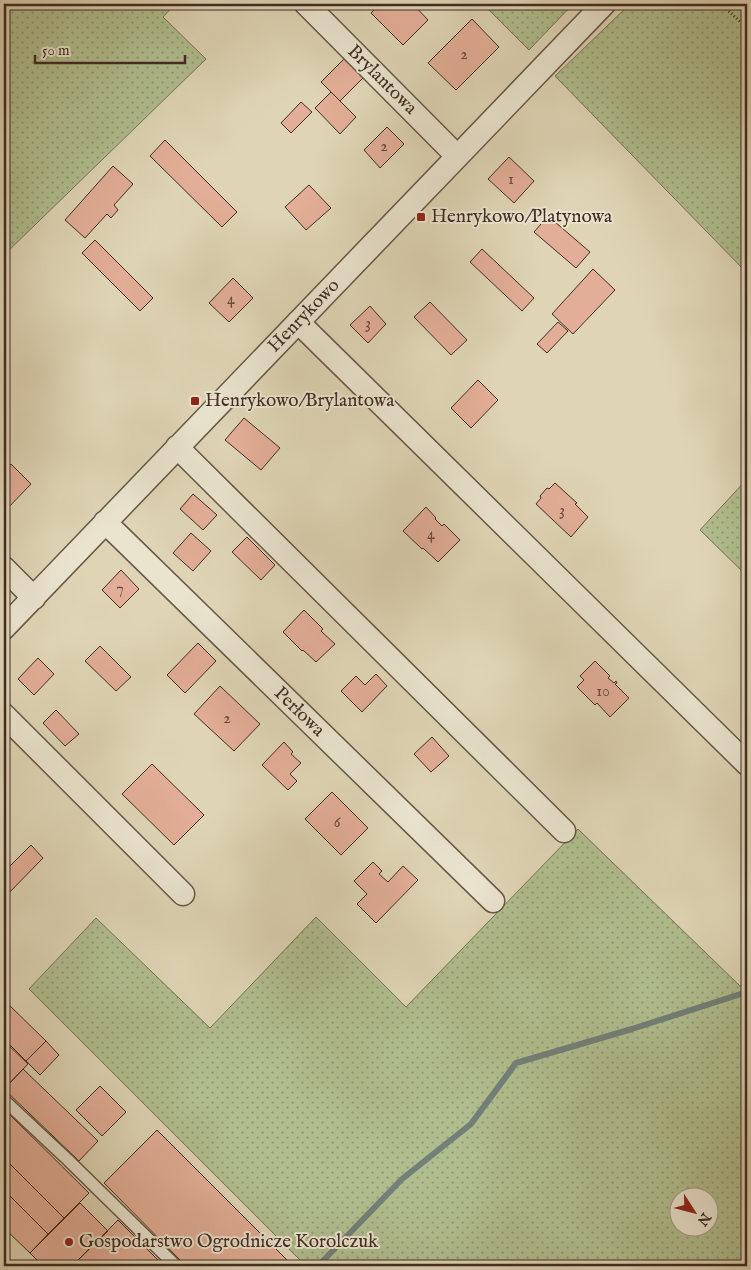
<svg xmlns="http://www.w3.org/2000/svg" width="751" height="1270" viewBox="0 0 751 1270" font-family="'IM FELL English',serif">
<defs>
<pattern id="grass-dots" width="8" height="8" patternUnits="userSpaceOnUse" patternTransform="scale(1.25)"><rect width="8" height="8" fill="#b0bd8e"/><path d="M2 2h.1M6 6h.1" fill="none" stroke="#919a74" stroke-width="1.8" stroke-linecap="round"/></pattern>
</defs>
<rect width="100%" height="100%" fill="#dfd5b5"/>
<filter id="stains"><feTurbulence type="fractalNoise" baseFrequency=".004" numOctaves="4"/><feColorMatrix values="0 0 0 0 .2 0 0 0 0 .09 0 0 0 0 .02 0 0 0 .5 -.17"/></filter>
<radialGradient id="worn" r=".72"><stop offset=".6" stop-color="#630" stop-opacity="0"/><stop offset="1" stop-color="#630" stop-opacity=".3"/></radialGradient>
<path fill="url(#grass-dots)" stroke="#787459" fill-rule="evenodd" d="M 4,4 L 175,4 L 163,17 L 206,59 L 4,255 Z
M 483,4 L 573,4 L 529,50 Z
M 630,4 L 747,4 L 747,273 L 555,76 Z
M 747,479 L 747,576 L 700,530 Z
M 578,829 L 740,986 L 747,983 L 747,1266 L 306,1266 L 29,989 L 96,918 L 210,1028 L 316,917 L 406,1007 ZM 678,1198 L 708,1198 L 708,1228 L 678,1228 Z"/>
<g fill="none" stroke-linecap="round" stroke-linejoin="round">
<path stroke="#728079" stroke-width="6" d="M 318,1266 L 402,1179 L 471,1124 L 516,1063 L 632,1029 L 747,992"/>
</g>
<path fill="#e2ae97" stroke="#412c24" d="M 380,4 L 413,4 L 428,20 L 403,45 L 371,13 Z
M 472,19 L 499,47 L 456,90 L 428,63 Z
M 346,57 L 365,76 L 340,101 L 321,82 Z
M 331,92 L 356,117 L 340,134 L 315,108 Z
M 301,102 L 312,112 L 291,133 L 281,123 Z
M 387,127 L 404,144 L 380,168 L 364,150 Z
M 165,140 L 237,212 L 222,227 L 150,156 Z
M 509,157 L 534,181 L 514,203 L 488,179 Z
M 113,166 L 133,184 L 114,205 L 118,210 L 111,218 L 107,214 L 85,238 L 65,220 Z
M 309,185 L 331,208 L 306,230 L 285,207 Z
M 548,216 L 590,252 L 576,268 L 534,232 Z
M 95,240 L 153,298 L 140,311 L 82,253 Z
M 482,249 L 534,298 L 522,311 L 470,262 Z
M 593,269 L 615,290 L 573,334 L 552,314 Z
M 233,278 L 253,298 L 229,322 L 209,303 Z
M 430,302 L 467,340 L 451,355 L 414,317 Z
M 370,306 L 386,324 L 368,343 L 350,325 Z
M 558,322 L 568,331 L 547,353 L 537,344 Z
M 478,380 L 498,400 L 471,428 L 451,408 Z
M 244,418 L 280,448 L 261,470 L 225,440 Z
M 11,464 L 31,484 L 5,511 L 4,510 L 4,471 Z
M 555,483 L 577,503 L 575,504 L 588,517 L 571,537 L 536,504 L 541,498 L 540,496 L 547,488 L 549,489 Z
M 193,494 L 217,515 L 203,530 L 180,509 Z
M 426,507 L 436,518 L 435,519 L 442,526 L 444,524 L 460,540 L 438,562 L 423,548 L 422,549 L 403,531 Z
M 191,533 L 211,551 L 193,571 L 173,553 Z
M 247,537 L 275,565 L 261,580 L 232,552 Z
M 121,570 L 139,589 L 120,608 L 102,590 Z
M 304,610 L 323,629 L 321,631 L 335,644 L 316,662 L 303,650 L 302,651 L 283,632 Z
M 198,643 L 216,661 L 185,693 L 167,675 Z
M 100,646 L 131,677 L 116,691 L 85,661 Z
M 38,658 L 54,674 L 34,695 L 18,679 Z
M 595,661 L 610,676 L 608,678 L 614,683 L 616,681 L 617,683 L 615,684 L 629,698 L 610,717 L 597,703 L 595,705 L 577,687 L 584,680 L 580,676 Z
M 376,674 L 387,686 L 362,712 L 341,691 L 356,676 L 365,685 Z
M 220,686 L 260,724 L 234,751 L 194,714 Z
M 56,710 L 79,734 L 65,746 L 43,723 Z
M 432,737 L 449,756 L 431,772 L 414,754 Z
M 284,742 L 293,752 L 291,754 L 301,763 L 290,774 L 297,781 L 288,790 L 262,765 Z
M 152,764 L 204,815 L 174,845 L 122,794 Z
M 332,792 L 368,828 L 341,855 L 305,819 Z
M 31,845 L 43,858 L 4,898 L 4,872 Z
M 373,862 L 382,871 L 379,874 L 388,882 L 403,866 L 418,880 L 376,923 L 357,904 L 367,894 L 354,881 Z
M 4,1000 L 46,1041 L 26,1061 L 4,1039 Z
M 4,1041 L 28,1064 L 4,1089 Z
M 46,1041 L 59,1055 L 40,1075 L 26,1061 Z
M 23,1069 L 98,1141 L 79,1161 L 4,1089 Z
M 100,1086 L 126,1112 L 102,1136 L 76,1110 Z
M 4,1109 L 89,1193 L 64,1218 L 4,1158 Z
M 157,1130 L 293,1266 L 186,1266 L 104,1183 Z
M 4,1158 L 64,1218 L 48,1234 L 4,1190 Z
M 4,1190 L 48,1234 L 30,1253 L 4,1228 Z
M 80,1203 L 108,1231 L 72,1266 L 43,1266 L 30,1253 Z
M 118,1220 L 164,1266 L 72,1266 Z"/>
<g fill="none" stroke-linecap="round" stroke-linejoin="round">
<defs>
<path id="lane" d="M 4,1100 L 68,1160 L 176,1266"/>
<path id="street" d="M 306,4 L 457,156
M 298,322 L 747,764
M 177,447 L 564,831
M 105,522 L 493,901
M 4,568 L 34,598
M 4,628 L 604,4
M 4,715 L 183,894"/>
</defs>
<use href="#lane" stroke="#685648" stroke-width="14"/>
<use href="#street" stroke="#685648" stroke-width="25"/>
<path stroke="#412c24" stroke-width="3" stroke-dasharray="1 2.5" stroke-linecap="butt" d="M 721,4 L 747,28"/>
<use href="#lane" stroke="#eae4cf" stroke-width="11"/>
<use href="#street" stroke="#eae4cf" stroke-width="22"/>
</g>
<g fill="#8f2418" stroke="#eae4cf" stroke-width="2">
<rect x="416" y="212" width="10" height="10" rx="2.5"/>
<rect x="190" y="396" width="10" height="10" rx="2.5"/>
<circle cx="69" cy="1242" r="5"/>
</g>
<g text-anchor="middle" dominant-baseline="central" stroke-width="4" stroke-linejoin="round" paint-order="stroke">
<g font-size="16" fill="#694c41">
<text x="464" y="55">2</text>
<text x="384" y="147">2</text>
<text x="511" y="180">1</text>
<text x="231" y="300">4</text>
<text x="368" y="324">3</text>
<text x="562" y="511">3</text>
<text x="431" y="535">4</text>
<text x="120" y="589">7</text>
<text x="603" y="692">10</text>
<text x="227" y="719">2</text>
<text x="337" y="823">6</text>
</g>
<g font-size="19" fill="#412c24" stroke="#eae4cf">
<text transform="translate(382 80) rotate(45)">Brylantowa</text>
<text transform="translate(304 316) rotate(-46)">Henrykowo</text>
<text transform="translate(299 712) rotate(44)">Perłowa</text>
</g>
<g font-size="19" fill="#412c24" stroke="#eae4cf" text-anchor="start">
<text x="431" y="217">Henrykowo/Platynowa</text>
<text x="205" y="401">Henrykowo/Brylantowa</text>
<text x="79" y="1242">Gospodarstwo Ogrodnicze Korolczuk</text>
</g>
</g>
<rect width="751" height="1270" fill="none" stroke="#dfd5b5" stroke-width="20"/>
<rect x="5" y="5" width="741" height="1260" fill="none" stroke="#412c24" stroke-width="2.5"/>
<rect x="10" y="10" width="731" height="1250" fill="none" stroke="#412c24"/>
<g transform="translate(694 1212) rotate(126)"><circle r="24" fill="#eae4cf" stroke="#a69a8b"/>
<path d="M0-4L9 19L0 12L-9 19Z" fill="#8f2418"/>
<text y="-8" font-size="14" font-weight="bold" text-anchor="middle" fill="#412c24">N</text>
</g>
<path d="M35 55v8h150v-8" fill="none" stroke="#412c24" stroke-width="2.5"/>
<text x="42" y="55" font-size="15" fill="#412c24" stroke="#eae4cf" stroke-width="4" paint-order="stroke">50 m</text>
<rect width="100%" height="100%" filter="url(#stains)"/>
<rect width="100%" height="100%" fill="url(#worn)"/>
</svg>
